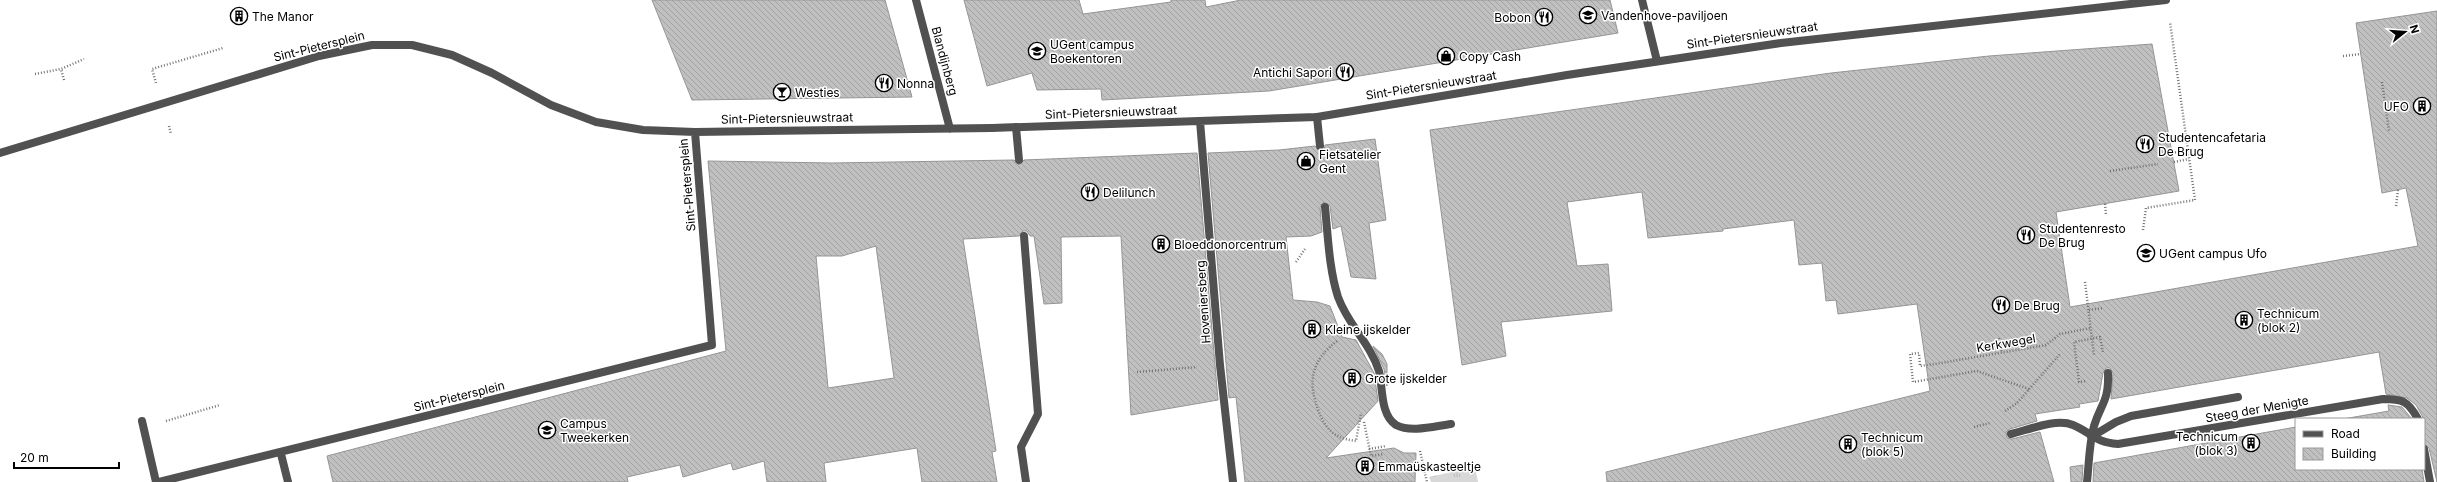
<svg xmlns="http://www.w3.org/2000/svg" width="2437" height="482" viewBox="0 0 2437 482" font-family="Inter,sans-serif">
<defs>
<pattern id="grass-tufts" width="24" height="20" patternUnits="userSpaceOnUse"><rect width="24" height="20" fill="#d8d8d8"/><path d="M3 7l-1-3M5 7V3M7 7l1-3M15 17l-1-3M17 17v-4M19 17l1-3" fill="none" stroke="#b8b8b8"/></pattern>
<pattern id="building-back-hatch" width="6" height="6" patternUnits="userSpaceOnUse"><rect width="6" height="6" fill="#c0c0c0"/><path d="M-1 5l2 2M0 0l6 6M5-1l2 2" fill="none" stroke="#a3a3a3"/></pattern>
</defs>
<rect width="100%" height="100%" fill="#fff"/>
<path fill="url(#grass-tufts)" d="M 1475,467 L 1478,482 L 1431,482 L 1429,477 Z"/>
<path fill="url(#building-back-hatch)" stroke="#959595" fill-rule="evenodd" d="M 652,0 L 885,0 L 912,97 L 692,100 Z
M 964,0 L 1079,0 L 1083,14 L 1171,2 L 1171,0 L 1205,0 L 1206,7 L 1241,0 L 1610,0 L 1618,33 L 1269,91 L 1102,100 L 1101,89 L 1037,90 L 1032,73 L 987,86 Z
M 2437,11 L 2437,482 L 2429,448 L 2424,444 L 2424,419 L 2416,405 L 2407,398 L 2386,394 L 2379,352 L 2111,399 L 2113,373 L 2110,368 L 2106,368 L 2103,373 L 2098,401 L 2079,404 L 2080,407 L 2035,414 L 2037,421 L 2010,429 L 2006,432 L 2007,438 L 2012,439 L 2040,432 L 2054,482 L 1607,482 L 1606,472 L 1930,391 L 1917,304 L 1838,314 L 1836,300 L 1826,301 L 1822,263 L 1799,265 L 1794,220 L 1723,229 L 1723,231 L 1648,238 L 1642,192 L 1567,202 L 1577,266 L 1608,264 L 1612,311 L 1501,322 L 1506,356 L 1462,365 L 1430,130 L 1831,73 L 1989,56 L 2152,44 L 2179,191 L 2056,212 L 2070,307 L 2418,246 L 2406,188 L 2382,193 L 2356,23 Z
M 1375,139 L 1386,220 L 1369,223 L 1376,279 L 1351,277 L 1341,226 L 1333,229 L 1330,206 L 1324,202 L 1320,207 L 1322,232 L 1311,236 L 1286,237 L 1293,300 L 1317,302 L 1330,306 L 1342,337 L 1356,340 L 1374,373 L 1378,401 L 1326,458 L 1394,448 L 1404,453 L 1416,453 L 1415,482 L 1245,482 L 1236,397 L 1229,398 L 1208,153 L 1279,150 L 1315,146 L 1320,151 L 1324,150 L 1325,145 Z
M 1197,153 L 1218,400 L 1131,415 L 1121,236 L 1061,237 L 1062,303 L 1044,304 L 1034,236 L 1030,236 L 1027,231 L 1023,231 L 1019,236 L 963,239 L 996,451 L 992,452 L 997,482 L 922,482 L 917,448 L 824,463 L 826,482 L 767,482 L 764,461 L 733,470 L 731,463 L 683,477 L 680,465 L 627,477 L 628,482 L 333,482 L 327,456 L 726,351 L 708,161 L 832,163 L 1014,160 L 1019,165 L 1024,160 ZM 876,246 L 894,378 L 828,388 L 816,256 L 842,256 Z
M 1373,346 L 1382,354 L 1387,364 L 1387,386 L 1384,369 Z
M 2388,405 L 2402,407 L 2412,419 L 2343,419 L 2389,411 Z
M 2296,427 L 2296,469 L 2422,469 L 2424,482 L 2093,482 L 2094,463 Z
M 2083,465 L 2082,482 L 2071,482 L 2070,467 Z"/>
<g fill="none" stroke-linecap="round" stroke-linejoin="round">
<path stroke="#737373" stroke-width="2.5" stroke-dasharray="1 2" stroke-linecap="butt" d="M 2343,56 L 2361,54
M 35,74 L 61,69
M 64,80 L 61,69 L 84,59
M 2382,82 L 2389,131
M 156,83 L 152,69 L 223,48
M 169,126 L 171,134
M 2172,153 L 2188,150
M 2174,162 L 2189,159
M 2110,171 L 2158,164
M 2105,204 L 2106,215
M 2396,206 L 2398,190
M 2143,230 L 2146,208 L 2195,200 L 2170,22
M 1296,262 L 1305,249
M 2085,282 L 2094,355
M 2089,310 L 2103,308
M 1999,338 L 2002,352
M 1337,341 C 1311,361 1307,382 1319,412 C 1322,421 1329,432 1338,436 C 1343,439 1350,440 1356,441 L 1361,413
M 1137,372 L 1197,367
M 2085,381 L 2079,382 L 2074,342 L 2100,337 L 2103,352
M 2029,389 L 1977,371 L 1913,382 L 1910,354 L 1919,353 L 1920,366 L 1935,364 L 2046,345 L 2060,334 L 2091,328
M 2005,411 L 2017,403 L 2061,353
M 166,421 L 220,405
M 1364,422 L 1371,456 L 1384,454
M 1974,427 L 1990,423
M 1369,449 L 1386,446
M 1420,451 L 1427,482"/>
<path stroke="#515151" stroke-width="8" d="M 1317,117 L 1320,146
M 1016,127 L 1019,160
M 1325,207 C 1328,236 1329,269 1338,297 C 1348,325 1370,343 1379,371 C 1383,387 1380,415 1396,425 C 1411,433 1435,426 1451,424
M 1024,236 L 1038,414 L 1021,447 L 1026,482
M 2011,434 C 2028,430 2056,418 2073,425 C 2092,433 2094,442 2118,444 L 2383,399 C 2403,399 2408,401 2418,419
M 2091,437 L 2116,422 L 2131,416 L 2238,397
M 2424,449 L 2430,482
M 2087,482 C 2089,464 2089,444 2094,426 C 2101,403 2109,402 2108,373"/>
<path stroke="#515151" stroke-width="8" d="M 916,0 L 950,129
M 1642,0 L 1657,61
M 1200,121 L 1220,365 L 1233,482
M 0,153 L 319,56 L 372,45 L 412,45 L 452,55 L 492,73 L 551,105 L 596,122 L 643,130 L 695,132 L 992,128 L 1317,117 L 1567,75 L 1781,43 L 2166,0
M 142,421 L 156,482
M 281,454 L 288,482
M 159,482 L 712,345 L 695,132"/>
</g>
<defs>
<symbol id="university-ring" viewBox="-11 -11 22 22"><circle r="9.5" fill="#fff" stroke="#000" stroke-width="1.5"/><path d="M0-5L7-2L0 1L-7-2ZM-4 1L0 2.5L4 1V4Q0 6-4 4Z" fill="#000"/></symbol>
<symbol id="building-ring" viewBox="-11 -11 22 22"><circle r="9.5" fill="#fff" stroke="#000" stroke-width="1.5"/><path d="M-4-6H4V6H1V3H-1V6H-4ZM-2.5-4.3h1.7v1.8h-1.7ZM.8-4.3h1.7v1.8H.8ZM-2.5-1h1.7V.8h-1.7ZM.8-1h1.7V.8H.8Z" fill="#000"/></symbol>
<symbol id="restaurant-ring" viewBox="-11 -11 22 22"><circle r="9.5" fill="#fff" stroke="#000" stroke-width="1.5"/><path d="M-5-6h1v4h1v-4h1v4h1v-4h1v5L-1.5 .5V6h-2V.5L-5-1ZM5-6V6H3V1.5H1.5Q1.5-4 5-6Z" fill="#000"/></symbol>
<symbol id="shop-ring" viewBox="-11 -11 22 22"><circle r="9.5" fill="#fff" stroke="#000" stroke-width="1.5"/><path d="M-5-2.5h2.3a2.7 3.5 0 0 1 5.4 0H5L5.5 6h-11ZM-1.5-2.5h3a1.5 2.3 0 0 0-3 0Z" fill="#000"/></symbol>
<symbol id="bar-ring" viewBox="-11 -11 22 22"><circle r="9.5" fill="#fff" stroke="#000" stroke-width="1.5"/><path d="M-6-5H6L.8 .8V4.5H3.5V6h-7V4.5H-.8V.8Z" fill="#000"/></symbol>
</defs>
<g fill-rule="evenodd">
<use href="#university-ring" x="1578" y="5" width="20" height="20"/>
<use href="#building-ring" x="229" y="6" width="20" height="20"/>
<use href="#restaurant-ring" x="1534" y="7" width="20" height="20"/>
<use href="#university-ring" x="1027" y="41" width="20" height="20"/>
<use href="#shop-ring" x="1436" y="46" width="20" height="20"/>
<use href="#restaurant-ring" x="1335" y="62" width="20" height="20"/>
<use href="#restaurant-ring" x="874" y="73" width="20" height="20"/>
<use href="#bar-ring" x="772" y="82" width="20" height="20"/>
<use href="#building-ring" x="2412" y="96" width="20" height="20"/>
<use href="#restaurant-ring" x="2135" y="134" width="20" height="20"/>
<use href="#shop-ring" x="1296" y="151" width="20" height="20"/>
<use href="#restaurant-ring" x="1080" y="182" width="20" height="20"/>
<use href="#restaurant-ring" x="2016" y="225" width="20" height="20"/>
<use href="#building-ring" x="1151" y="234" width="20" height="20"/>
<use href="#university-ring" x="2136" y="243" width="20" height="20"/>
<use href="#restaurant-ring" x="1991" y="295" width="20" height="20"/>
<use href="#building-ring" x="2234" y="310" width="20" height="20"/>
<use href="#building-ring" x="1302" y="319" width="20" height="20"/>
<use href="#building-ring" x="1342" y="368" width="20" height="20"/>
<use href="#university-ring" x="537" y="420" width="20" height="20"/>
<use href="#building-ring" x="2241" y="433" width="20" height="20"/>
<use href="#building-ring" x="1838" y="434" width="20" height="20"/>
<use href="#building-ring" x="1355" y="456" width="20" height="20"/>
</g>
<g text-anchor="middle" dominant-baseline="central" stroke-width="3" stroke-linejoin="round" paint-order="stroke">
<g font-size="12" fill="#000" stroke="#fff" text-anchor="start">
<text x="1601" y="15">Vandenhove-paviljoen</text>
<text x="252" y="16">The Manor</text>
<text x="1531" y="17" text-anchor="end">Bobon</text>
<text x="1050" y="44">UGent campus<tspan x="1050" dy="14">Boekentoren</tspan></text>
<text x="1459" y="56">Copy Cash</text>
<text x="1332" y="72" text-anchor="end">Antichi Sapori</text>
<text x="897" y="83">Nonna</text>
<text x="795" y="92">Westies</text>
<text x="2409" y="106" text-anchor="end">UFO</text>
<text x="2158" y="137">Studentencafetaria<tspan x="2158" dy="14">De Brug</tspan></text>
<text x="1319" y="154">Fietsatelier<tspan x="1319" dy="14">Gent</tspan></text>
<text x="1103" y="192">Delilunch</text>
<text x="2039" y="228">Studentenresto<tspan x="2039" dy="14">De Brug</tspan></text>
<text x="1174" y="244">Bloeddonorcentrum</text>
<text x="2159" y="253">UGent campus Ufo</text>
<text x="2014" y="305">De Brug</text>
<text x="2257" y="313">Technicum<tspan x="2257" dy="14">(blok 2)</tspan></text>
<text x="1325" y="329">Kleine ijskelder</text>
<text x="1365" y="378">Grote ijskelder</text>
<text x="560" y="423">Campus<tspan x="560" dy="14">Tweekerken</tspan></text>
<text x="2238" y="436" text-anchor="end">Technicum<tspan x="2238" dy="14">(blok 3)</tspan></text>
<text x="1861" y="437">Technicum<tspan x="1861" dy="14">(blok 5)</tspan></text>
<text x="1378" y="466">Emmaüskasteeltje</text>
</g>
<g font-size="12" fill="#000" stroke="#fff">
<text transform="translate(1752 35) rotate(-8)">Sint-Pietersnieuwstraat</text>
<text transform="translate(319 46) rotate(-14)">Sint-Pietersplein</text>
<text transform="translate(945 61) rotate(75)">Blandijnberg</text>
<text transform="translate(1431 85) rotate(-9)">Sint-Pietersnieuwstraat</text>
<text transform="translate(1111 112) rotate(-2)">Sint-Pietersnieuwstraat</text>
<text transform="translate(787 118) rotate(-1)">Sint-Pietersnieuwstraat</text>
<text transform="translate(687 185) rotate(-95)">Sint-Pietersplein</text>
<text transform="translate(1203 302) rotate(-94)">Hoveniersberg</text>
<text transform="translate(2006 343) rotate(-10)">Kerkwegel</text>
<text transform="translate(459 396) rotate(-14)">Sint-Pietersplein</text>
<text transform="translate(2257 409) rotate(-10)">Steeg der Menigte</text>
</g>
</g>
<rect x="2295" y="418" width="130" height="52" fill="#ffffff" stroke="#999999"/>
<rect x="2303" y="431" width="20" height="6" fill="#515151" stroke="#999999"/>
<text x="2331" y="438" font-size="12" fill="#000000">Road</text>
<rect x="2303" y="448" width="20" height="12" fill="url(#building-back-hatch)" stroke="#999999"/>
<text x="2331" y="458" font-size="12" fill="#000000">Building</text>
<g transform="translate(2405 32) rotate(73)" stroke="#ffffff" stroke-width="3" paint-order="stroke">
<path d="M0-3L7 15L0 10L-7 15Z" fill="#000000"/>
<text y="-6" font-size="11" font-weight="bold" text-anchor="middle" fill="#000000">N</text>
</g>
<path d="M14 462v6h105v-6" fill="none" stroke="#000000" stroke-width="2"/>
<text x="20" y="462" font-size="12" fill="#000000" stroke="#ffffff" stroke-width="3" paint-order="stroke">20 m</text>
</svg>
